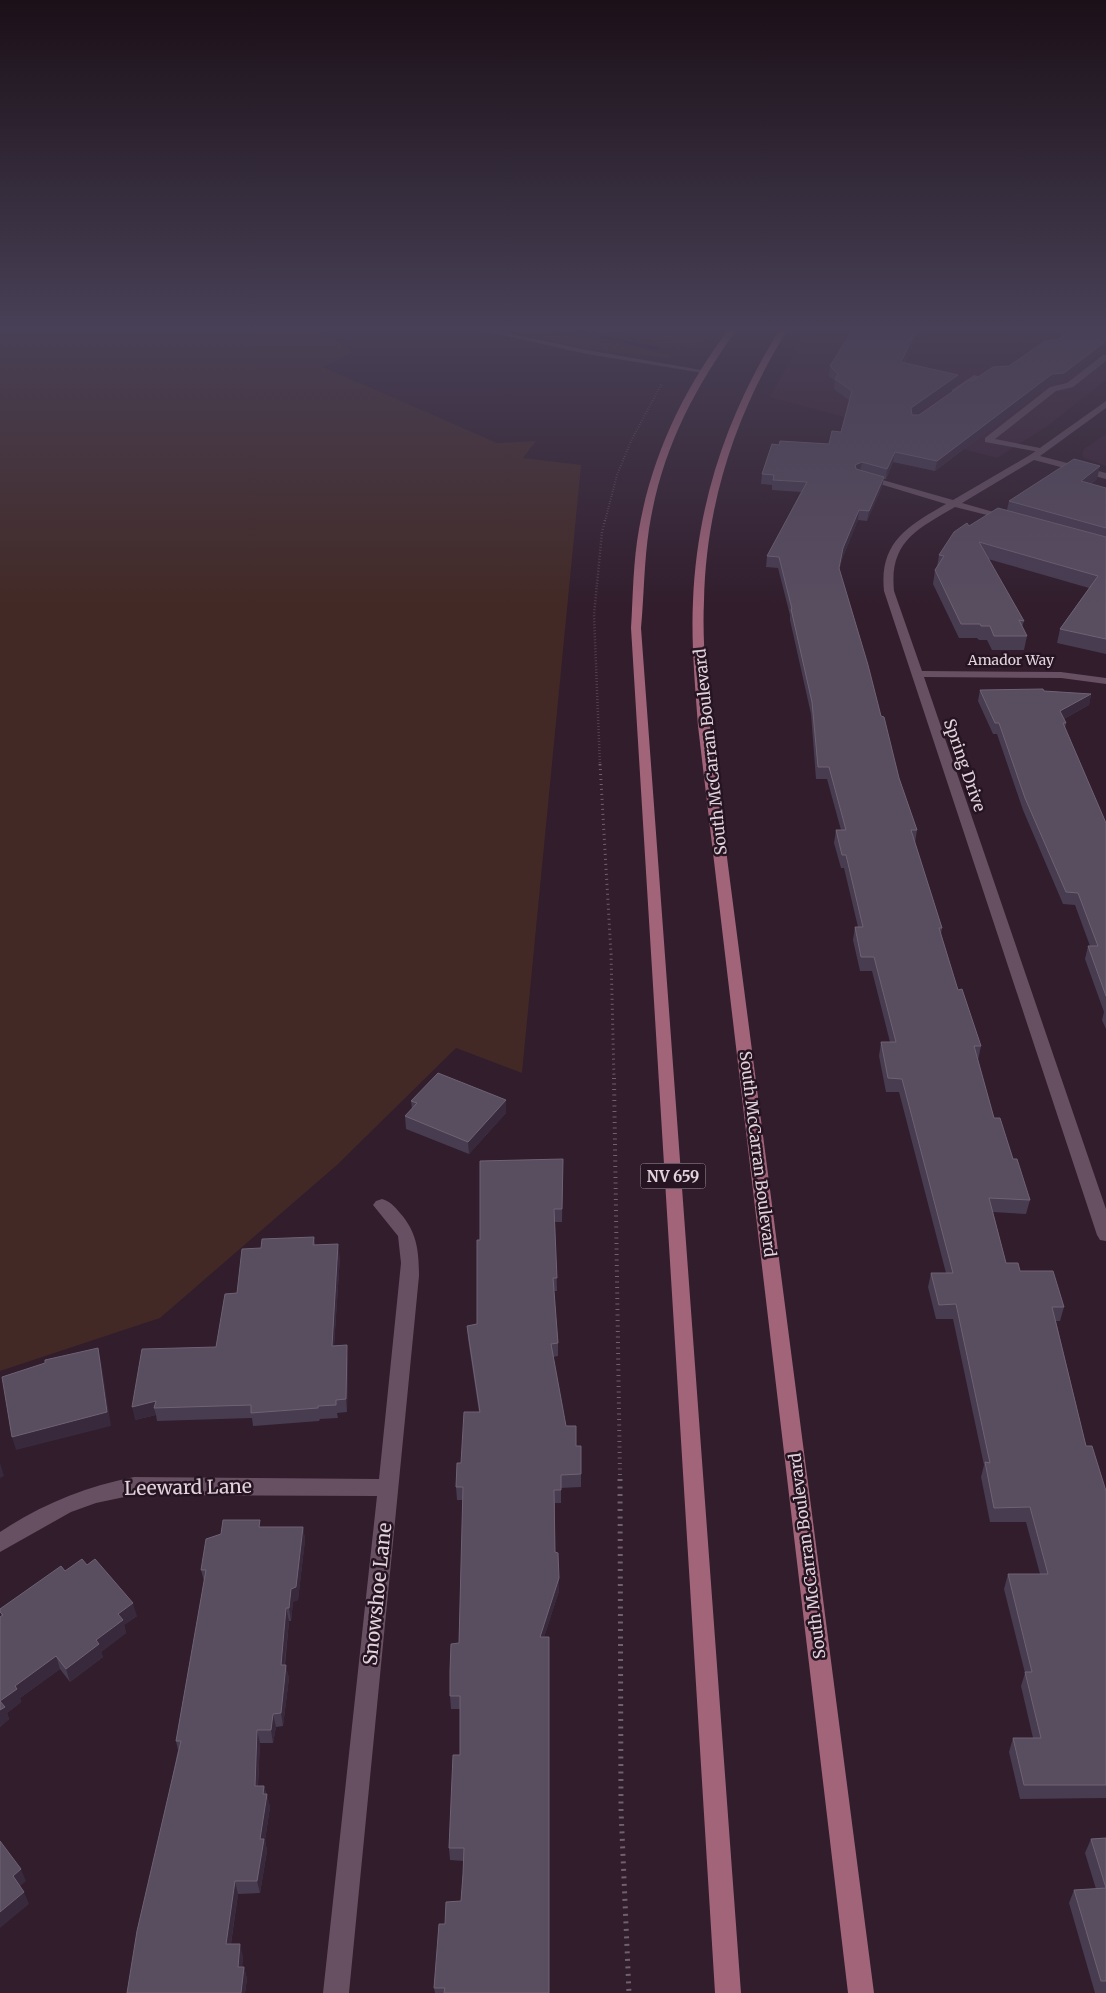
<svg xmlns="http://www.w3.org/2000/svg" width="1106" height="1993" viewBox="0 0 1106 1993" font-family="Merriweather,serif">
<rect width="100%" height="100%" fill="#311d2c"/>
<path fill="#3d2336" d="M 603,329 L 713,329 L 698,349 Z
M 808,329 L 1106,329 L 1106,380 L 1046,427 L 997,458 L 770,397 Z
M 1106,434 L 1106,466 L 1084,458 L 1082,454 L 1084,449 Z"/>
<path fill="#422925" d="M 0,329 L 317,329 L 352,352 L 323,367 L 497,443 L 536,441 L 523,458 L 581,465 L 522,1073 L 456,1048 L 337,1165 L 160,1318 L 0,1371 Z
M 496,329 L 540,329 L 670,355 L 670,358 L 588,349 Z"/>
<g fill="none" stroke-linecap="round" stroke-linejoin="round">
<path fill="#0b0922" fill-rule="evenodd" d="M 564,329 L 573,329 L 660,348 L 657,350 Z"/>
<path stroke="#71606d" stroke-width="2" stroke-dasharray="0.5 2" stroke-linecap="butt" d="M 605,521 L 617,475 L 631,441 L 662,383"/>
<path stroke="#71606d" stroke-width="2.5" stroke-dasharray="0.5 2.5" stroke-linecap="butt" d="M 600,766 L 594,615 L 602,532 L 605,520"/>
<path stroke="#71606d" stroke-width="3" stroke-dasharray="1 4" stroke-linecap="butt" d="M 600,764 L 611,954 L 614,1079"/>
<path stroke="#71606d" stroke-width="4" stroke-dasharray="1 4.5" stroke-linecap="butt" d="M 614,1078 L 620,1480"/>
<path stroke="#71606d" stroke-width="5" stroke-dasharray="2 5.5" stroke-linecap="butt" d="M 620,1479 L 621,1810 L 629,1993"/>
<path fill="#675061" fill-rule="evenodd" d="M 1103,355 L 1106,355 L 1106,361 L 1073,387 L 1056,391 L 995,439 L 1045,449 L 1045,453 L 985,442 L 985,438 L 1050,387 L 1067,383 Z
M 974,375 L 981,377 L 958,394 L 952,394 L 952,390 Z
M 382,1199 C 390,1201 395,1207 400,1213 C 417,1232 419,1251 419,1276 L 349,1993 L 323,1993 L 377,1496 L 134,1495 L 96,1503 L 71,1512 L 0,1552 L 0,1532 C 42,1504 85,1487 134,1477 L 379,1479 L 401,1263 L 398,1236 L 373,1205 L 376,1201 Z"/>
<path fill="#675061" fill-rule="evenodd" d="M 475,329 L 489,329 L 587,350 L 707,371 L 703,373 L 587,354 Z
M 1106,401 L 1106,408 L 1040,456 L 1106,473 L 1106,479 L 1034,460 L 962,503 L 1011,517 L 1011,521 L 955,507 C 918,529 889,541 894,591 L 922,671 L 1061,672 L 1106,678 L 1106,684 L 1061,678 L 924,677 L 1106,1209 L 1106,1241 L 1100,1240 L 1097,1235 L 884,591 C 879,542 908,526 946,504 L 860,478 L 865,475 L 953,500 L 1030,455 Z"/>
<path fill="#a16479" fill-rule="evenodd" d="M 729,329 L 737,329 C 692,392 661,452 649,529 C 644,562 644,595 641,628 L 741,1993 L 715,1993 L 631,628 C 633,595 633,562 639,529 C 652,455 684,388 729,329 Z
M 780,329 L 788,329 C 736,412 706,503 704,601 C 702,643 707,684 710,726 L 874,1993 L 848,1993 L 698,726 C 695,684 691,642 693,601 C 697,502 728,412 780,329 Z"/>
</g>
<path fill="#483c51" d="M 853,329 L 921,329 L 904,363 L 958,375 L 957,385 L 913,415 L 919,415 L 972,381 L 1062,382 L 1050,384 L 935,471 L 893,462 L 886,479 L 883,479 L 882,487 L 867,521 L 858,520 L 842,559 L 839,571 L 899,778 L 917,830 L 915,843 L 942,928 L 941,934 L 958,990 L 981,1046 L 978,1060 L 994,1118 L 1013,1159 L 1030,1200 L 1026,1214 L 993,1212 L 1006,1263 L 1020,1271 L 1064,1307 L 1060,1321 L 1056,1321 L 1086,1446 L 1106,1491 L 1106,1798 L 1020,1799 L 1009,1752 L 1013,1738 L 1033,1738 L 1021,1686 L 1025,1673 L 1004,1589 L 1008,1574 L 1040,1574 L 1026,1522 L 990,1522 L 981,1477 L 984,1465 L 953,1319 L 936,1319 L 928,1287 L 931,1273 L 946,1273 L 899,1092 L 886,1092 L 879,1056 L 881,1042 L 890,1042 L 872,971 L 860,971 L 853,940 L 855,927 L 858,927 L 844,868 L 841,868 L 834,843 L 836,830 L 841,830 L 827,779 L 816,779 L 811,714 L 790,620 L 790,615 L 778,568 L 766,567 L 767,556 L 801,492 L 772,490 L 772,485 L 761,484 L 762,474 L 779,445 L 829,444 L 841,432 L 849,400 L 834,389 L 835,381 L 829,376 L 830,366 Z
M 1097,479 L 1091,484 L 1106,488 L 1106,654 L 1057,643 L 1060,629 L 1089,588 L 988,559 L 1024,621 L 1022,627 L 1027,636 L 1024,650 L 992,650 L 987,640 L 979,640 L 977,638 L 959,638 L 933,584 L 935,570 L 937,567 L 939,555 L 969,526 L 1007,510 L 1009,501 Z
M 980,690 L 1044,691 L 1091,694 L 1089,705 L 1064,719 L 1066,723 L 1065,729 L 1106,823 L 1106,1029 L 1102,1020 L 1104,1012 L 1085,959 L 1088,946 L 1090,946 L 1075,905 L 1063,904 L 1023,810 L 997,734 L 993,734 L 978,701 Z
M 411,1101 L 506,1113 L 469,1154 L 406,1129 L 405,1116 L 412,1109 Z
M 563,1159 L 562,1222 L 555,1222 L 557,1291 L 554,1291 L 558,1343 L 558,1356 L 553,1357 L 566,1426 L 576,1446 L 581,1446 L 581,1487 L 561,1488 L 561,1503 L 555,1503 L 555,1552 L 559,1591 L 544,1637 L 549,1993 L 435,1993 L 434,1988 L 445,1924 L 461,1901 L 463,1874 L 464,1861 L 450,1860 L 449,1848 L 460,1755 L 460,1709 L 451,1709 L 450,1696 L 459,1643 L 463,1500 L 457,1500 L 456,1487 L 461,1463 L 479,1412 L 468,1339 L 467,1326 L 477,1324 L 480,1240 Z
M 314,1237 L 315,1245 L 340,1257 L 334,1346 L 348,1358 L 347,1412 L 337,1413 L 338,1418 L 320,1419 L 319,1421 L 253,1426 L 252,1418 L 157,1421 L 156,1415 L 135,1420 L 216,1347 L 237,1293 L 261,1248 Z
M 262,1527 L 303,1527 L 305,1540 L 298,1600 L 293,1602 L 291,1621 L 289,1621 L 285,1665 L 289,1678 L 283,1726 L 276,1727 L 273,1743 L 260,1743 L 258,1786 L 264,1786 L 270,1807 L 265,1840 L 267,1851 L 260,1893 L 238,1894 L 231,1944 L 243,1956 L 242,1967 L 244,1967 L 247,1979 L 245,1993 L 127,1993 L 178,1750 L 176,1741 L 204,1581 L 201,1570 L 221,1534 Z
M 65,1571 L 137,1616 L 124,1625 L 126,1633 L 101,1652 L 103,1657 L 70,1682 L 60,1669 L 20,1698 L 21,1702 L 7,1713 L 9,1719 L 0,1727 L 1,1616 L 0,1609 Z
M 1106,1838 L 1106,1993 L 1095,1993 L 1069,1903 L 1074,1890 L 1096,1889 L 1085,1853 L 1091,1839 Z"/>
<path fill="#38293c" d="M 917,329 L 921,329 L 899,371 L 901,362 Z
M 1106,341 L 1106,348 L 1062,382 L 1050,384 L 935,471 L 937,461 L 1052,374 Z
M 958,375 L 957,385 L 910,417 L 911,408 Z
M 895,452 L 893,462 L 886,479 L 887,469 Z
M 862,462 L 860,472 L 854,475 L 855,465 Z
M 1100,466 L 1097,479 L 1078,494 L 1081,481 Z
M 884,477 L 882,487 L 867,521 L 869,511 Z
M 859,510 L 858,520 L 842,559 L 837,579 L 839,568 L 843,548 Z
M 1091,694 L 1089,705 L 1058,722 L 1060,711 Z
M 506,1100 L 506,1113 L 469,1154 L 468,1142 Z
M 338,1244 L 340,1257 L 333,1359 L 332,1346 Z
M 347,1345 L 348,1358 L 347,1412 L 346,1399 Z
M 98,1348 L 101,1361 L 111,1426 L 16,1450 L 12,1437 Z
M 156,1401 L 154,1408 L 156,1415 L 135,1420 L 132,1407 Z
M 0,1463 L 4,1476 L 0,1478 Z
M 303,1527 L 305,1540 L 298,1600 L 293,1602 L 291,1621 L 289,1608 L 291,1589 Z
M 559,1578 L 559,1591 L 540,1650 L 540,1637 Z
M 133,1603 L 137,1616 L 124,1625 L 126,1633 L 101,1652 L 103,1657 L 70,1682 L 66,1669 L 96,1640 L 118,1614 Z
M 286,1608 L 289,1621 L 283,1678 L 281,1665 Z
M 56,1656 L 60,1669 L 20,1698 L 21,1702 L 7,1713 L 9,1719 L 0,1727 L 0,1701 L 15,1686 Z
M 286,1665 L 289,1678 L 283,1726 L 281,1713 Z
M 273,1714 L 276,1727 L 273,1743 L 271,1730 Z
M 257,1730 L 260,1743 L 257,1798 L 255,1786 Z
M 264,1786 L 267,1798 L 267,1794 L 270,1807 L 265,1840 L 267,1851 L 260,1893 L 257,1881 L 263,1794 Z
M 21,1869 L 26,1881 L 18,1888 L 13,1876 Z
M 235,1881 L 238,1894 L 229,1956 L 226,1944 Z
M 24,1892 L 29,1904 L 0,1928 L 0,1912 Z
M 240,1944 L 243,1956 L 241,1979 L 238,1967 Z
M 244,1967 L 247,1979 L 245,1993 L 241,1993 Z"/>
<path fill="#594d60" stroke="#6e6273" d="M 853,329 L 917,329 L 901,362 L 958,375 L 911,408 L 912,415 L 919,415 L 969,380 L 972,381 L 993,367 L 1009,366 L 1045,341 L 1057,340 L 1072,329 L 1106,329 L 1106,341 L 1064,373 L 1052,374 L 937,461 L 895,452 L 887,469 L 862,462 L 855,465 L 856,469 L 884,477 L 869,511 L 859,510 L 843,548 L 839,568 L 868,665 L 881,716 L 884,717 L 899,778 L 917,830 L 911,830 L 942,928 L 939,928 L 958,990 L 962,989 L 981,1046 L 974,1046 L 994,1118 L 1000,1118 L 1013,1159 L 1017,1159 L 1030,1200 L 989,1198 L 1006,1263 L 1018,1263 L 1020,1271 L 1053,1271 L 1064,1307 L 1052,1307 L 1086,1446 L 1092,1446 L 1106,1491 L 1106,1785 L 1024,1785 L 1013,1738 L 1041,1738 L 1025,1672 L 1032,1672 L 1008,1574 L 1048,1574 L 1030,1507 L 994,1508 L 985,1462 L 990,1463 L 956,1304 L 939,1305 L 931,1273 L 953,1273 L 902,1079 L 888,1078 L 881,1042 L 896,1042 L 874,957 L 861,957 L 855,927 L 863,927 L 846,855 L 842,855 L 836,830 L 846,830 L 829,767 L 818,767 L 812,702 L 791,609 L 792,609 L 779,557 L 767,556 L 807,482 L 773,480 L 774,475 L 762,474 L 772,444 L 779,445 L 780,441 L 829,444 L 832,431 L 841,432 L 852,391 L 835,379 L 838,374 L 830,366 Z
M 1074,459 L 1100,466 L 1081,481 L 1106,488 L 1106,528 L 1009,501 Z
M 998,508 L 1106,537 L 1106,639 L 1060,629 L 1098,576 L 979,542 L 1024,621 L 1019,620 L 1027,636 L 994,636 L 990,626 L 981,626 L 980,624 L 961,624 L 935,570 L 944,556 L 939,555 L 954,532 L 967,523 L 969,526 Z
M 1043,689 L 1044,691 L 1091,694 L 1060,711 L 1066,723 L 1063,723 L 1106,823 L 1106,996 L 1088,946 L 1098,946 L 1078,893 L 1066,892 L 1025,798 L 999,723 L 995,723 L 980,690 Z
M 438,1073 L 506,1100 L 468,1142 L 405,1116 L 417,1103 L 411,1101 Z
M 563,1159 L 562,1209 L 554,1209 L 557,1278 L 553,1278 L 558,1343 L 551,1344 L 566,1426 L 576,1426 L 576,1446 L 581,1446 L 581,1474 L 561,1475 L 561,1490 L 554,1490 L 555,1552 L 558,1553 L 559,1578 L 540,1637 L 549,1637 L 549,1993 L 444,1993 L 445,1988 L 434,1988 L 439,1924 L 445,1924 L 446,1902 L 461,1901 L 463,1874 L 464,1848 L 449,1848 L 453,1755 L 460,1755 L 460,1696 L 450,1696 L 450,1671 L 451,1644 L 459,1643 L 463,1487 L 456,1487 L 457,1463 L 461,1463 L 464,1412 L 480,1412 L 467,1326 L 477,1324 L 477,1240 L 480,1240 L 480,1161 Z
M 314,1237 L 313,1245 L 338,1244 L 332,1346 L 347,1345 L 346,1399 L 336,1400 L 336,1405 L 318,1406 L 318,1408 L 251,1413 L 251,1405 L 154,1408 L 156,1401 L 132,1407 L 142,1349 L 216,1347 L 225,1294 L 237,1293 L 242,1249 L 261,1248 L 262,1239 Z
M 98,1348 L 107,1412 L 12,1437 L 2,1377 L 45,1363 L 45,1360 Z
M 223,1520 L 260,1520 L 259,1527 L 303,1527 L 296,1587 L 291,1589 L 289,1608 L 286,1608 L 281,1665 L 286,1665 L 281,1713 L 273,1714 L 271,1730 L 257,1730 L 255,1786 L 264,1786 L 263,1794 L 267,1794 L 260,1839 L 264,1839 L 257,1881 L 235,1881 L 226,1944 L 240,1944 L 238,1967 L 244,1967 L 241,1993 L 127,1993 L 137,1931 L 181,1741 L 176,1741 L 206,1570 L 201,1570 L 206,1539 L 221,1534 Z
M 82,1559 L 87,1565 L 95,1559 L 133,1603 L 118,1614 L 123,1620 L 96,1640 L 99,1644 L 66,1669 L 56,1656 L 15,1686 L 17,1689 L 0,1701 L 5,1707 L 0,1710 L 0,1617 L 3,1615 L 0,1612 L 0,1609 L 61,1566 L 65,1571 Z
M 1106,1838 L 1106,1981 L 1101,1981 L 1074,1890 L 1106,1888 L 1091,1839 Z
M 0,1841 L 21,1869 L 13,1876 L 24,1892 L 0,1912 Z"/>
<linearGradient id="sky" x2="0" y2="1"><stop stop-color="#1b1018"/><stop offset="0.54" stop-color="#484056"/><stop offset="1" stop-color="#484056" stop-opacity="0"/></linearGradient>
<rect width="1106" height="608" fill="url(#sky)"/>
<g text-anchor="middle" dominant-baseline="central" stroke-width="5" stroke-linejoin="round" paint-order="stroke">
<g font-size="14" fill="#e1d4dd" stroke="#271422">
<text x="1011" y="660">Amador Way</text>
</g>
<rect fill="#271422" stroke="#a99aa5" stroke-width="1" x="640.5" y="1163.5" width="65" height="25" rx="4"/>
<g font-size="15" font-weight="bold" fill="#e1d4dd">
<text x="673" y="1176">NV 659</text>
</g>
<g font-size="16" fill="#e1d4dd" stroke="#271422">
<text transform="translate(710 752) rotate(-96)">South McCarran Boulevard</text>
<text transform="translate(965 765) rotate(71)">Spring Drive</text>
<text transform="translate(758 1154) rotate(83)">South McCarran Boulevard</text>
<text transform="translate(807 1556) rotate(-97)">South McCarran Boulevard</text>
</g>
<g font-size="19" fill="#e1d4dd" stroke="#271422">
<text transform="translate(188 1487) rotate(-1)">Leeward Lane</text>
<text transform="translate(377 1594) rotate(-84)">Snowshoe Lane</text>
</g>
</g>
</svg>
